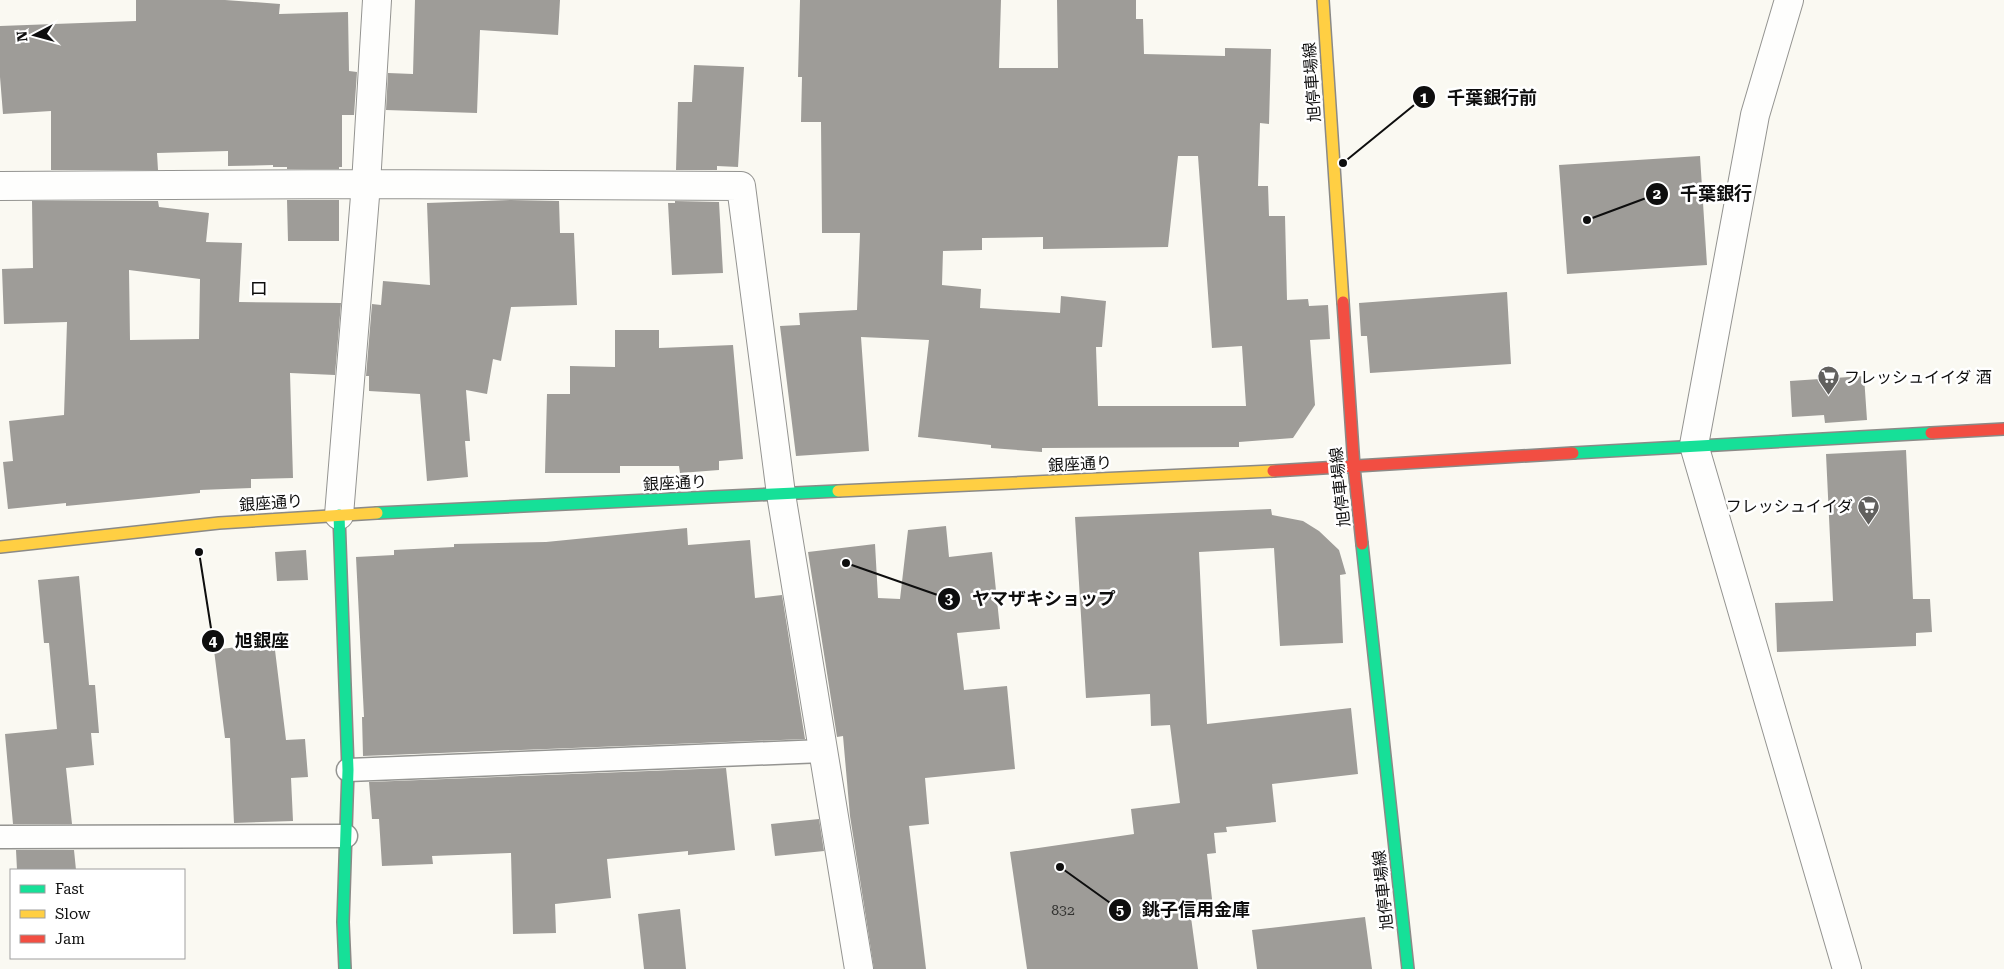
<svg xmlns="http://www.w3.org/2000/svg" width="2004" height="969" viewBox="0 0 2004 969" font-family="'Roboto Serif','Noto Sans JP',serif">
<rect width="100%" height="100%" fill="#faf9f2"/>
<path fill="#9e9c98" fill-rule="evenodd" d="M 136,0 L 225,0 L 280,4 L 279,14 L 348,12 L 349,71 L 357,72 L 354,115 L 342,115 L 342,167 L 339,167 L 339,169 L 287,169 L 287,167 L 273,167 L 273,165 L 228,166 L 228,151 L 157,153 L 158,170 L 51,170 L 51,111 L 3,114 L 0,77 L 0,26 L 136,21 Z
M 415,0 L 560,0 L 558,35 L 480,30 L 477,113 L 386,110 L 388,73 L 413,74 Z
M 800,0 L 1001,0 L 999,68 L 1058,68 L 1057,0 L 1136,0 L 1136,19 L 1143,19 L 1144,54 L 1225,56 L 1225,48 L 1271,49 L 1269,124 L 1260,123 L 1258,186 L 1268,186 L 1269,216 L 1285,216 L 1287,300 L 1308,299 L 1309,306 L 1328,305 L 1330,339 L 1310,340 L 1315,405 L 1293,438 L 1239,442 L 1239,447 L 1042,448 L 1042,452 L 991,448 L 991,445 L 918,437 L 929,340 L 861,337 L 869,451 L 796,456 L 780,326 L 800,325 L 799,313 L 857,310 L 860,233 L 822,233 L 821,122 L 801,122 L 802,77 L 798,77 ZM 1178,156 L 1198,156 L 1212,348 L 1242,346 L 1246,406 L 1098,406 L 1096,347 L 1102,347 L 1106,301 L 1061,296 L 1060,313 L 980,308 L 981,289 L 942,285 L 943,251 L 982,250 L 982,238 L 1043,237 L 1043,249 L 1168,247 Z
M 694,65 L 744,67 L 738,167 L 717,166 L 717,170 L 676,170 L 678,102 L 692,102 Z
M 1700,156 L 1707,265 L 1567,274 L 1559,165 Z
M 287,200 L 339,200 L 339,241 L 288,241 Z
M 511,200 L 559,201 L 560,233 L 574,233 L 577,305 L 511,307 L 501,361 L 493,359 L 487,394 L 466,390 L 470,441 L 465,441 L 468,477 L 427,481 L 420,394 L 369,391 L 369,376 L 366,376 L 372,304 L 381,305 L 383,281 L 430,285 L 427,203 Z
M 32,201 L 158,201 L 159,207 L 209,213 L 206,242 L 242,243 L 239,302 L 341,303 L 335,375 L 290,373 L 293,478 L 251,479 L 251,488 L 200,490 L 200,493 L 66,506 L 66,503 L 8,509 L 3,462 L 13,461 L 9,421 L 64,415 L 67,322 L 4,324 L 2,269 L 33,268 ZM 129,270 L 200,279 L 199,339 L 130,340 Z
M 675,201 L 719,202 L 723,273 L 672,275 L 668,203 L 675,203 Z
M 1507,292 L 1511,364 L 1370,373 L 1367,336 L 1361,336 L 1359,303 Z
M 615,330 L 659,330 L 659,348 L 733,345 L 743,459 L 719,461 L 719,470 L 680,473 L 679,466 L 620,466 L 620,473 L 545,473 L 547,394 L 570,394 L 570,366 L 615,367 Z
M 1864,376 L 1867,420 L 1825,423 L 1824,415 L 1792,417 L 1790,381 Z
M 1906,450 L 1913,599 L 1930,599 L 1932,632 L 1916,633 L 1916,646 L 1777,652 L 1775,603 L 1833,601 L 1826,454 Z
M 1271,509 L 1272,515 L 1303,521 L 1319,531 L 1339,550 L 1346,574 L 1340,575 L 1343,643 L 1280,646 L 1274,548 L 1199,552 L 1207,724 L 1351,708 L 1358,774 L 1272,784 L 1276,822 L 1226,827 L 1227,832 L 1214,833 L 1216,853 L 1207,854 L 1213,908 L 1190,910 L 1198,969 L 1027,969 L 1010,852 L 1134,834 L 1131,809 L 1180,803 L 1170,725 L 1151,726 L 1150,694 L 1086,698 L 1075,517 Z
M 946,526 L 949,557 L 992,552 L 1000,629 L 957,633 L 964,690 L 1007,686 L 1015,769 L 925,778 L 929,824 L 909,826 L 926,969 L 874,969 L 850,816 L 843,736 L 837,737 L 808,552 L 875,544 L 878,598 L 900,599 L 908,530 Z
M 687,528 L 688,545 L 750,540 L 755,598 L 782,595 L 805,739 L 363,756 L 362,717 L 364,717 L 356,557 L 394,555 L 394,550 L 454,547 L 454,544 L 546,542 Z
M 306,550 L 308,580 L 277,581 L 275,552 Z
M 79,576 L 89,685 L 95,685 L 99,733 L 91,733 L 94,765 L 66,768 L 72,824 L 13,824 L 5,734 L 57,729 L 49,643 L 44,643 L 38,580 Z
M 274,642 L 286,740 L 305,739 L 308,777 L 291,778 L 293,821 L 234,823 L 230,738 L 225,738 L 214,650 Z
M 726,768 L 735,850 L 688,855 L 688,851 L 607,859 L 611,898 L 555,904 L 556,933 L 513,934 L 511,853 L 432,856 L 433,864 L 382,866 L 379,819 L 372,819 L 369,782 Z
M 819,819 L 824,851 L 775,856 L 771,824 Z
M 16,850 L 74,850 L 76,870 L 17,870 Z
M 680,909 L 686,969 L 644,969 L 638,914 Z
M 1365,917 L 1372,969 L 1257,969 L 1252,930 Z"/>
<g fill="none" stroke-linecap="round" stroke-linejoin="round">
<defs>
<path id="lane" d="M 348,770 L 823,751
M 0,837 L 346,836"/>
<path id="street" d="M 1789,0 L 1755,115 L 1694,445 L 1847,969
M 0,186 L 366,184 L 741,186 L 781,494 L 859,969
M 339,515 L 366,184 L 377,0"/>
<path id="fast" d="M 1573,453 L 1931,433
M 377,513 L 838,491
M 339,515 L 348,770 L 343,922 L 345,969
M 1362,544 L 1408,969"/>
<path id="slow" d="M 1323,0 L 1343,302
M 838,491 L 1273,471
M 0,547 L 219,523 L 377,513"/>
<path id="jam" d="M 1343,302 L 1354,467 L 1362,544
M 1931,433 L 2004,429
M 1273,471 L 1573,453"/>
</defs>
<use href="#lane" stroke="#949491" stroke-width="25"/>
<use href="#street" stroke="#949491" stroke-width="30"/>
<use href="#fast" stroke="#8b8a87" stroke-width="14"/>
<use href="#slow" stroke="#8b8a87" stroke-width="14"/>
<use href="#jam" stroke="#8b8a87" stroke-width="14"/>
<use href="#lane" stroke="#fefefd" stroke-width="22"/>
<use href="#street" stroke="#fefefd" stroke-width="28"/>
<use href="#fast" stroke="#16e098" stroke-width="11"/>
<use href="#slow" stroke="#ffcf43" stroke-width="11"/>
<use href="#jam" stroke="#f24e42" stroke-width="11"/>
</g>
<defs>
<symbol id="supermarket-pin" viewBox="-11 -11 22 30"><path d="M0 17L-7.5 6A9.5 9.5 0 1 1 7.5 6Z" fill="#61605e" stroke="#fff"/><path d="M-6-5.5h2.5l.6 2H6L4.5 2H-2.5L-4.4-4H-6ZM-1.5 3.2a1.3 1.3 0 1 0 .1 0ZM3 3.2a1.3 1.3 0 1 0 .1 0Z" fill="#fff"/></symbol>
</defs>
<g fill-rule="evenodd">
<use href="#supermarket-pin" x="1816" y="364" width="25" height="34"/>
<use href="#supermarket-pin" x="1856" y="494" width="25" height="34"/>
</g>
<g text-anchor="middle" dominant-baseline="central" stroke-width="5" stroke-linejoin="round" paint-order="stroke">
<g font-size="14" fill="#323230">
<text x="1063" y="910">832</text>
</g>
<g font-size="16" fill="#0e0e0e" stroke="#fff">
<text transform="translate(1312 82) rotate(-94)">旭停車場線</text>
<text transform="translate(1080 464) rotate(-3)">銀座通り</text>
<text transform="translate(675 483) rotate(-3)">銀座通り</text>
<text transform="translate(1340 487) rotate(-96)">旭停車場線</text>
<text transform="translate(271 503) rotate(-4)">銀座通り</text>
<text transform="translate(1383 890) rotate(-96)">旭停車場線</text>
</g>
<g font-size="16" fill="#0e0e0e" stroke="#fff" text-anchor="start">
<text x="1844" y="377">フレッシュイイダ 酒</text>
<text x="1853" y="506" text-anchor="end">フレッシュイイダ</text>
</g>
<g font-size="19" fill="#0e0e0e" stroke="#fff">
<text x="259" y="288">ロ</text>
</g>
</g>
<path fill="none" stroke="#0e0e0e" stroke-width="2" d="M1343 163L1424 97M1587 220L1657 194M846 563L949 599M199 552L213 641M1060 867L1120 910"/>
<g fill="#0e0e0e" stroke="#fff" stroke-width="2">
<circle cx="1343" cy="163" r="5"/>
<circle cx="1587" cy="220" r="5"/>
<circle cx="846" cy="563" r="5"/>
<circle cx="199" cy="552" r="5"/>
<circle cx="1060" cy="867" r="5"/>
<circle cx="1424" cy="97" r="12"/>
<circle cx="1657" cy="194" r="12"/>
<circle cx="949" cy="599" r="12"/>
<circle cx="213" cy="641" r="12"/>
<circle cx="1120" cy="910" r="12"/>
</g>
<g font-size="15" text-anchor="middle" font-weight="bold" fill="#fff">
<text x="1424" y="103">1</text>
<text x="1657" y="199">2</text>
<text x="949" y="604">3</text>
<text x="213" y="646">4</text>
<text x="1120" y="915">5</text>
</g>
<g font-size="18" text-anchor="middle" font-weight="bold" fill="#0e0e0e" stroke="#fff" stroke-width="5" stroke-linejoin="round" paint-order="stroke">
<text x="1492" y="104">千葉銀行前</text>
<text x="1716" y="200">千葉銀行</text>
<text x="1044" y="605">ヤマザキショップ</text>
<text x="262" y="647">旭銀座</text>
<text x="1196" y="916">銚子信用金庫</text>
</g>
<rect x="10" y="869" width="175" height="90" fill="#ffffff" stroke="#9f9f9f"/>
<rect x="20" y="885" width="25" height="8" fill="#16e098" stroke="#9f9f9f"/>
<text x="55" y="894" font-size="15" fill="#0e0e0e">Fast</text>
<rect x="20" y="910" width="25" height="8" fill="#ffcf43" stroke="#9f9f9f"/>
<text x="55" y="919" font-size="15" fill="#0e0e0e">Slow</text>
<rect x="20" y="935" width="25" height="8" fill="#f24e42" stroke="#9f9f9f"/>
<text x="55" y="944" font-size="15" fill="#0e0e0e">Jam</text>
<g transform="translate(35 35) rotate(264)" stroke="#ffffff" stroke-width="4" paint-order="stroke">
<path d="M0-4L9 19L0 12L-9 19Z" fill="#0e0e0e"/>
<text y="-8" font-size="14" font-weight="bold" text-anchor="middle" fill="#0e0e0e">N</text>
</g>
</svg>
